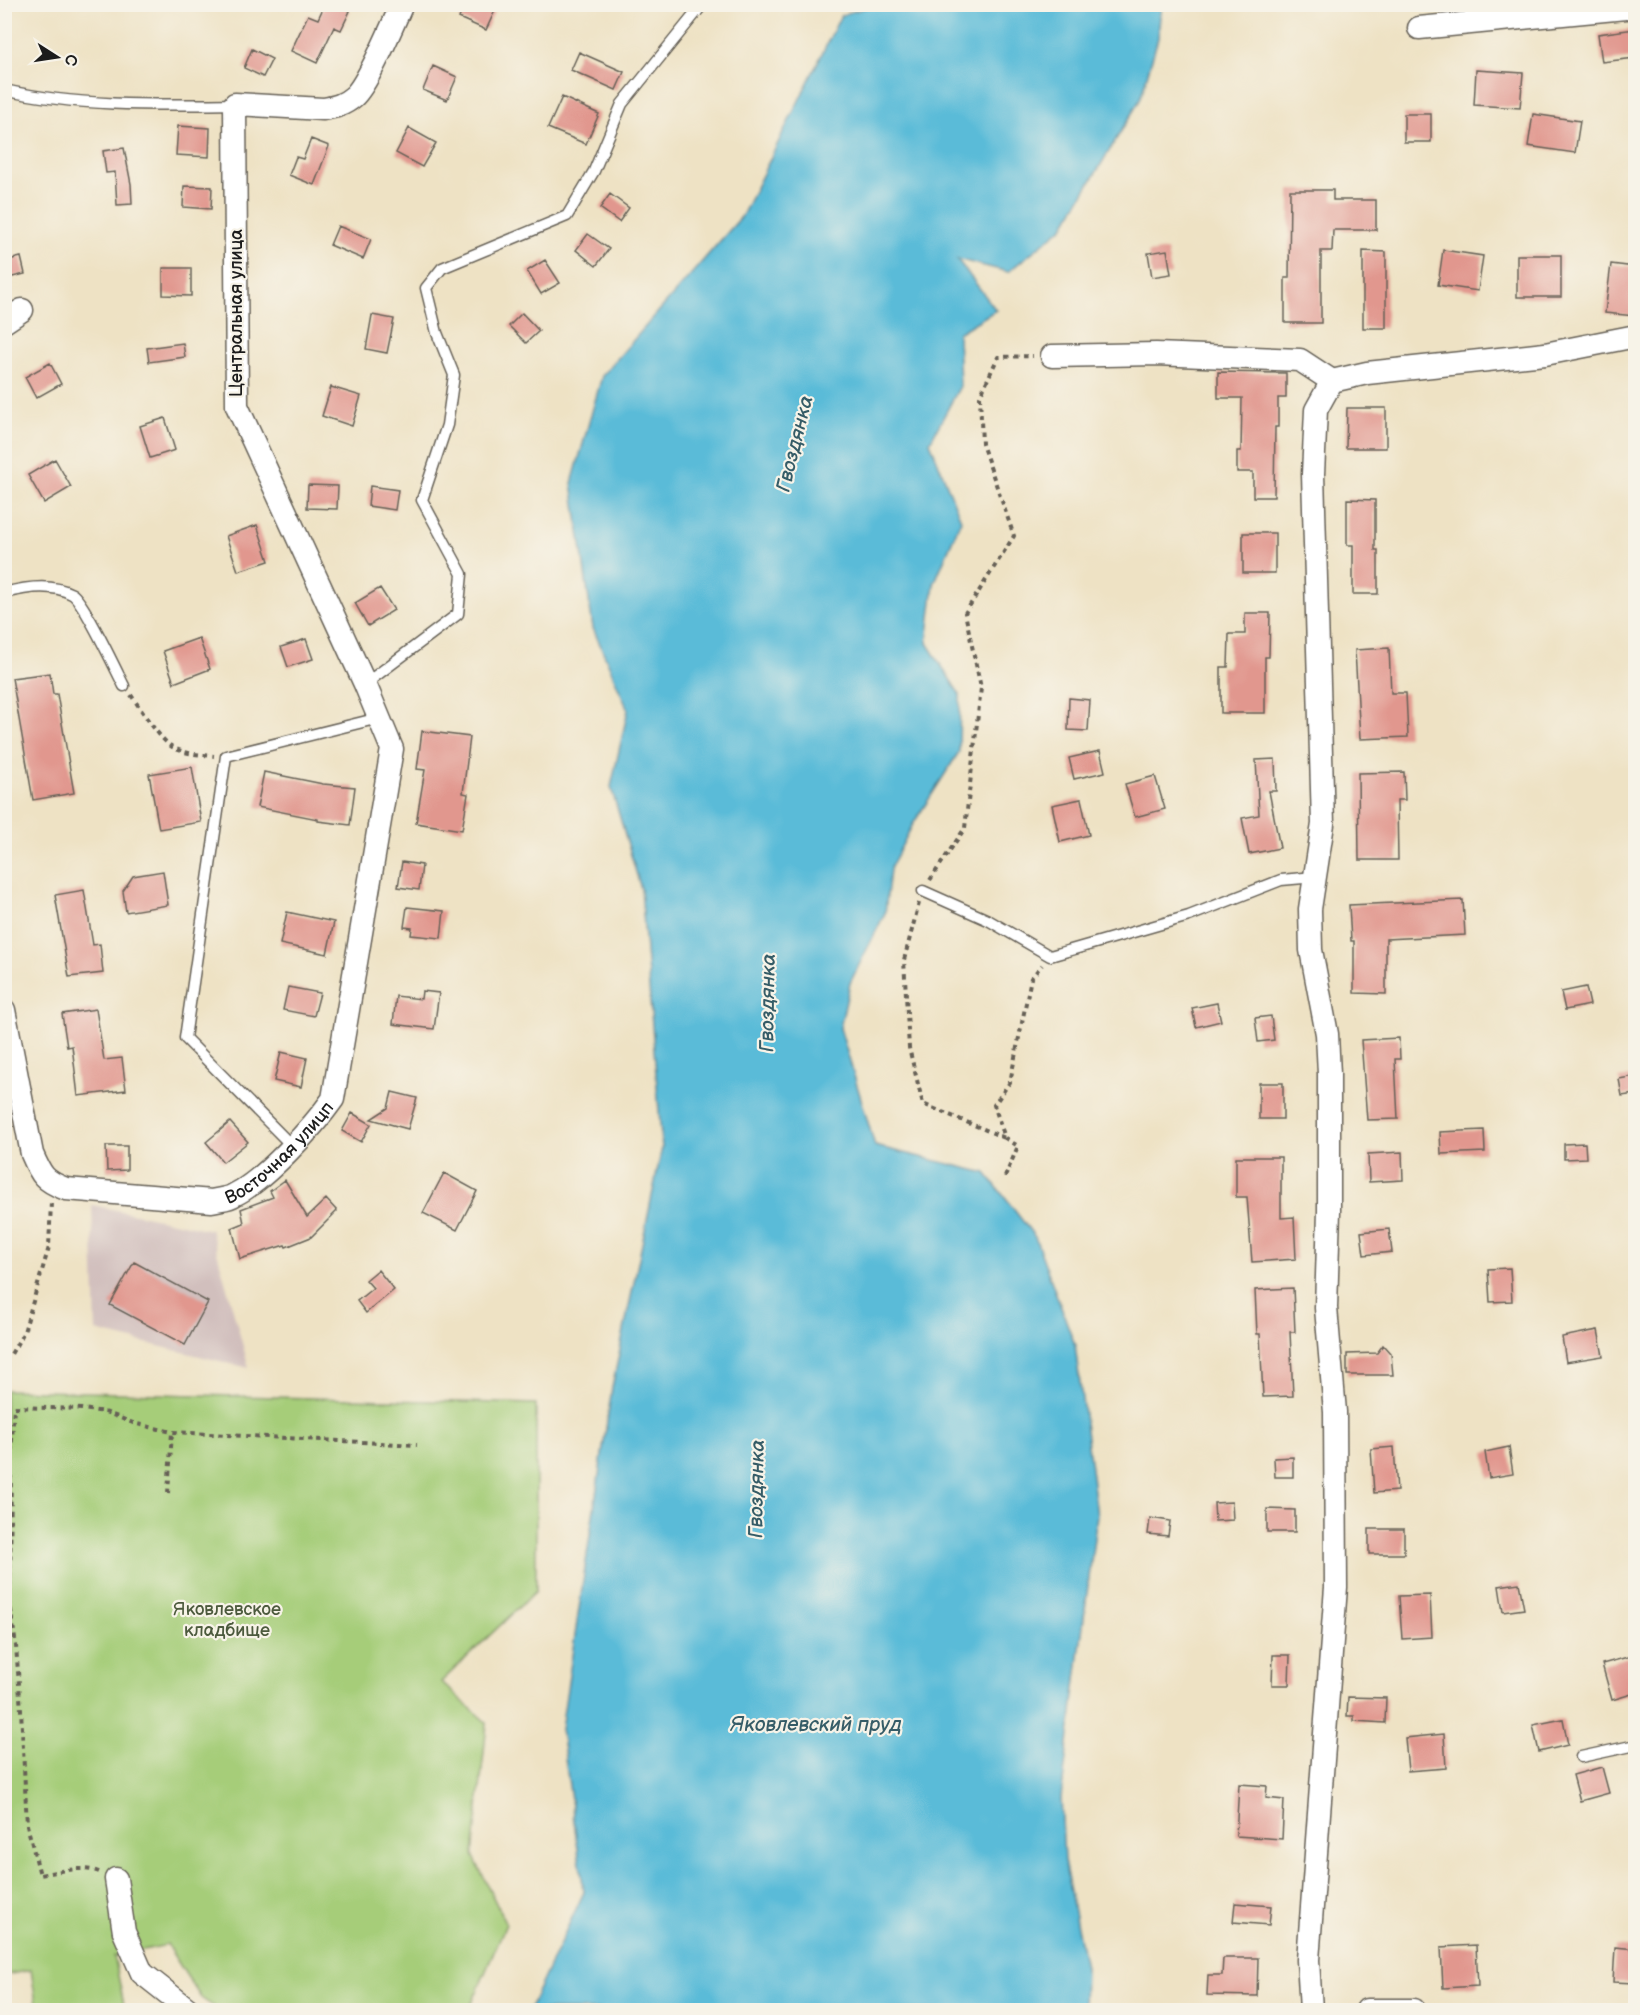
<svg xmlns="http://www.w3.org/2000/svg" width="1640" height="2015" viewBox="0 0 1640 2015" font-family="'Balsamiq Sans',sans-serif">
<rect width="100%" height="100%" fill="#f7f3e8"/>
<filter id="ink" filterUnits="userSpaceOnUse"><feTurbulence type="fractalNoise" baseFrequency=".0167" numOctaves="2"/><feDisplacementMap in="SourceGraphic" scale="12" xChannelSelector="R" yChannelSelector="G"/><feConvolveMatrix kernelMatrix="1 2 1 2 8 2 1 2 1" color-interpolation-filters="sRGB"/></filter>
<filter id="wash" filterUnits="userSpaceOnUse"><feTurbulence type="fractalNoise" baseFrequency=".008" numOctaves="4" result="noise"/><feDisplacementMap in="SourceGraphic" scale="24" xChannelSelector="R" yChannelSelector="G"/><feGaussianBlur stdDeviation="1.35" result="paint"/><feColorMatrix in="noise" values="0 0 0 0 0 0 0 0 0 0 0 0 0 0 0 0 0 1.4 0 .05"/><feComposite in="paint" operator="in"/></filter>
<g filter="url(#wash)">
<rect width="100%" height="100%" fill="#eee2c4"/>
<path fill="#d1bfbd" d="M 92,1205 L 211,1230 L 249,1368 L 96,1331 Z"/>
<path fill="#a6cd79" stroke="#61744a" stroke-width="1.5" d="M 5,1390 L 536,1404 L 536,1591 L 441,1682 L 487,1723 L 473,1855 L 506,1924 L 469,2010 L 219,2010 L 201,1998 L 167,1945 L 114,1956 L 125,2010 L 37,2010 L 31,1970 L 5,1975 Z"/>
<path fill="#5abbd8" stroke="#3b6c7a" stroke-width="1.5" d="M 877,4 L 1161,5 L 1158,38 L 1140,100 L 1063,227 L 1008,272 L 957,259 L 996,310 L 958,333 L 960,386 L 930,442 L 961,520 L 934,584 L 927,643 L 960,695 L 959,752 L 913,824 L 890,869 L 885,913 L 850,983 L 840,1028 L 875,1146 L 986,1173 L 1035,1237 L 1075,1345 L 1097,1515 L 1061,1798 L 1064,1861 L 1085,1967 L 1084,2010 L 529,2010 L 584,1892 L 561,1729 L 612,1388 L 662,1148 L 641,889 L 611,787 L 628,710 L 593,628 L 572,483 L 602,376 L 742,216 L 841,15 Z"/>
<g id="blocks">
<path fill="#e1978e" d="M 325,4 L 337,4 L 350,11 L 341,30 L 334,27 L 317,63 L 291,51 L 308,15 L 318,19 Z
M 465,4 L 498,4 L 486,30 L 459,18 Z
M 1635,29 L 1635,58 L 1602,62 L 1598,34 Z
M 252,49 L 272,59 L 263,77 L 244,68 Z
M 579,52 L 624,72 L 616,90 L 571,70 Z
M 433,66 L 457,77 L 447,100 L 423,90 Z
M 1476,70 L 1523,73 L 1520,108 L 1474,105 Z
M 562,97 L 599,114 L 586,144 L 548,128 Z
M 1404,114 L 1431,114 L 1431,142 L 1404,142 Z
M 1533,114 L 1580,121 L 1575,153 L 1528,146 Z
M 178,126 L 210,128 L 209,157 L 176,155 Z
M 409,128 L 436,143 L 422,167 L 396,153 Z
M 311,139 L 329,146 L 314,185 L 289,175 L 296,157 L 303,159 Z
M 124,148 L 131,184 L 132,204 L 117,205 L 115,172 L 106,173 L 103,151 Z
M 184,186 L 212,187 L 211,209 L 183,207 Z
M 1290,190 L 1333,190 L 1333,200 L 1376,200 L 1376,230 L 1333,230 L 1332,251 L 1321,251 L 1321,323 L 1285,323 L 1285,278 L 1289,278 Z
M 610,194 L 629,208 L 619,222 L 600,208 Z
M 338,226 L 371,239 L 363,259 L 330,245 Z
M 588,234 L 609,249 L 596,266 L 576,250 Z
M 1167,250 L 1171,274 L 1152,277 L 1148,253 Z
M 1443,250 L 1483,256 L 1478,291 L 1438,285 Z
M 1363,251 L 1386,252 L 1386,328 L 1363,328 Z
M 1517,255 L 1561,255 L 1561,297 L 1517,297 Z
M 21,257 L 25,274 L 4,279 L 4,261 Z
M 545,260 L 560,283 L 541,294 L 527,271 Z
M 1611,264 L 1635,267 L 1635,316 L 1605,313 Z
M 163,268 L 191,268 L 191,296 L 163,295 Z
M 522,313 L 539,331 L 526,343 L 509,326 Z
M 372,315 L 394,319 L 387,353 L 366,349 Z
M 183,343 L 185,357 L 149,362 L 147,348 Z
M 50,363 L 61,384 L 36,398 L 25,377 Z
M 1218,372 L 1286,373 L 1286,398 L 1278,398 L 1278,427 L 1275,427 L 1274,497 L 1253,497 L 1253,472 L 1237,472 L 1237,451 L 1241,451 L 1242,398 L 1218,398 Z
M 331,387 L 361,396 L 352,426 L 322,416 Z
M 1347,408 L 1386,408 L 1386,448 L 1346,448 Z
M 165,418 L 175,450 L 150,458 L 140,426 Z
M 55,459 L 71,487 L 44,503 L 28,475 Z
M 308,485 L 338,486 L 337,509 L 307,508 Z
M 370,486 L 398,490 L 395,510 L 368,506 Z
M 1347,499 L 1375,500 L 1375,550 L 1378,550 L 1378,594 L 1353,594 L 1353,545 L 1347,545 Z
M 257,525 L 269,561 L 238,571 L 226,536 Z
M 1243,533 L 1275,533 L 1275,573 L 1243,573 Z
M 380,588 L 394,610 L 368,626 L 355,603 Z
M 1245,613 L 1270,613 L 1269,657 L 1265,657 L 1265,713 L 1221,713 L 1221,667 L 1228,667 L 1229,634 L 1245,634 Z
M 199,638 L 210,669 L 174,683 L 163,651 Z
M 306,639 L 313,659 L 288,667 L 281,647 Z
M 1389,648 L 1391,693 L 1406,693 L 1408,737 L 1360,739 L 1355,650 Z
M 50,673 L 53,694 L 57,694 L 74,793 L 33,800 L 12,678 Z
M 1069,698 L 1090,700 L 1088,731 L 1068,730 Z
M 422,731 L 470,737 L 463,793 L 468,794 L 462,830 L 416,823 L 425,770 L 417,769 Z
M 1100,751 L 1105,772 L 1074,779 L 1069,758 Z
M 1275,759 L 1276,791 L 1269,791 L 1280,848 L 1249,854 L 1242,818 L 1259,815 L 1256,760 Z
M 192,767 L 201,822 L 159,829 L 149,774 Z
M 264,772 L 323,784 L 355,787 L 350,825 L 318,821 L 318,819 L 257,807 Z
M 1404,772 L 1405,800 L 1397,800 L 1398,860 L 1359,860 L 1358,773 Z
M 1155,776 L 1165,809 L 1135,817 L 1125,784 Z
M 1081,799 L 1089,835 L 1060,842 L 1052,805 Z
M 402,862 L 422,865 L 419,890 L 398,887 Z
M 163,871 L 168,905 L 126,912 L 123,891 L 133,876 Z
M 84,890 L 93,945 L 100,944 L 103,973 L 69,977 L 55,895 Z
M 1463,900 L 1465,935 L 1386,939 L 1386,994 L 1354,993 L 1354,941 L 1351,941 L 1349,905 Z
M 407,907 L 444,911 L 441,938 L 411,935 L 412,928 L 404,927 Z
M 287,912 L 334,922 L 327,954 L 280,944 Z
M 288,987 L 320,993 L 314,1016 L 283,1010 Z
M 1586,987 L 1590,1005 L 1565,1010 L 1561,992 Z
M 422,991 L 439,993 L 434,1029 L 393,1024 L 396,996 L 421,999 Z
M 1217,1003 L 1221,1021 L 1196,1027 L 1192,1008 Z
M 96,1009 L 104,1060 L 122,1058 L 126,1090 L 78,1096 L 72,1046 L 67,1047 L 62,1014 Z
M 1271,1016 L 1274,1040 L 1258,1042 L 1255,1018 Z
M 1399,1038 L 1400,1059 L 1395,1059 L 1398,1119 L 1367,1120 L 1361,1040 Z
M 281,1052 L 307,1058 L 301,1087 L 274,1081 Z
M 1635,1076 L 1635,1094 L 1622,1096 L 1619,1079 Z
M 1259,1083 L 1283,1083 L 1283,1119 L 1259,1119 Z
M 392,1092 L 417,1098 L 408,1129 L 371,1119 L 388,1108 Z
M 352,1113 L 371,1124 L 361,1142 L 342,1131 Z
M 230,1122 L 248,1142 L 223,1162 L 206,1142 Z
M 1484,1130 L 1485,1152 L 1441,1154 L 1440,1132 Z
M 1585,1143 L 1586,1158 L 1564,1159 L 1564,1144 Z
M 106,1146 L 127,1146 L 127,1170 L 107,1171 Z
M 1402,1152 L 1403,1180 L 1369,1182 L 1368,1154 Z
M 1236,1157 L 1281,1157 L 1281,1218 L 1294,1217 L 1296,1259 L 1252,1262 L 1247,1197 L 1236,1197 Z
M 444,1173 L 477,1191 L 457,1230 L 423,1213 Z
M 285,1180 L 307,1217 L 326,1199 L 337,1211 L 311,1237 L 286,1247 L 285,1245 L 240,1259 L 232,1228 L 244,1223 L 241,1209 L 273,1197 L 270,1191 Z
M 1389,1229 L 1392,1252 L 1364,1255 L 1361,1232 Z
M 134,1262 L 208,1302 L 185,1345 L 110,1305 Z
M 1510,1268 L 1512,1301 L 1490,1302 L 1488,1269 Z
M 378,1270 L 394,1290 L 366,1313 L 357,1301 L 373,1288 L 366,1280 Z
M 1293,1288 L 1295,1332 L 1290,1332 L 1293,1396 L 1263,1397 L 1260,1334 L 1257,1334 L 1255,1290 Z
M 1598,1330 L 1603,1356 L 1566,1362 L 1562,1337 Z
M 1383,1345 L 1391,1354 L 1393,1375 L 1347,1375 L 1347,1354 L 1377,1353 Z
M 1394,1447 L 1397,1491 L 1374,1493 L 1371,1449 Z
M 1509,1447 L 1513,1474 L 1489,1478 L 1485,1452 Z
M 1293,1457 L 1293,1477 L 1275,1477 L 1274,1458 Z
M 1232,1502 L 1233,1520 L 1215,1521 L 1214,1503 Z
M 1267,1509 L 1295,1510 L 1295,1532 L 1267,1532 Z
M 1150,1518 L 1170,1521 L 1168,1536 L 1148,1534 Z
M 1369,1529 L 1404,1529 L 1404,1554 L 1369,1554 Z
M 1519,1583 L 1524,1609 L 1503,1612 L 1499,1586 Z
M 1430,1595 L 1432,1637 L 1402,1639 L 1399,1596 Z
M 1273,1655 L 1290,1655 L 1289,1685 L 1272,1685 Z
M 1635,1655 L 1635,1693 L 1612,1700 L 1602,1664 Z
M 1348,1697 L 1386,1698 L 1385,1723 L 1354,1721 L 1354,1716 L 1347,1716 Z
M 1563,1719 L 1568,1745 L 1539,1752 L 1533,1725 Z
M 1444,1734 L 1446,1768 L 1408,1771 L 1405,1738 Z
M 1602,1767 L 1609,1793 L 1580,1801 L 1573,1775 Z
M 1239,1784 L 1267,1786 L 1266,1798 L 1284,1800 L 1282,1839 L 1236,1836 Z
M 1235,1903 L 1271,1906 L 1269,1925 L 1233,1922 Z
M 1476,1945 L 1478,1986 L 1443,1988 L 1441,1947 Z
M 1615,1947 L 1635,1949 L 1635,1983 L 1613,1982 Z
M 1223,1958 L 1258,1958 L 1257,1996 L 1207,1995 L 1208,1975 L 1222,1975 Z"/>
</g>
</g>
<g filter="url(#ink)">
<use href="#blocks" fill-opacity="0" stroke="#666157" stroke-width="1.5"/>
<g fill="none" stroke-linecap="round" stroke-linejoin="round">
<defs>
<path id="lane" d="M 4,90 C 80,107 158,105 235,104
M 4,593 C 26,587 52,583 72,594 C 83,600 116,670 124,686
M 365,684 L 458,614 L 462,574 L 422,500 L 447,425 L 454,375 L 437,333 L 426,288 L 442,268 L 567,216 L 594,171 L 622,104 L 703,4
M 923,891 L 988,920 L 1050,956 L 1189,916 L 1281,880 L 1315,877
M 292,1146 L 185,1038 L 226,756 L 379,718
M 1581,1757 L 1636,1745"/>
<g id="street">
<path d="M 1419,28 L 1636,7"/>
<path d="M 4,322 L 22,310"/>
<path d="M 1052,356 L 1156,354 L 1300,360 L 1332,381"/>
<path id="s1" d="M 4,1010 L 32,1154 C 41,1175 44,1181 66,1189 L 212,1201 C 219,1199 228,1199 234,1195 C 264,1181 314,1126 333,1099 L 392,749 L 365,684 L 237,406 L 235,104 L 323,109 C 335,107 344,105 353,97 C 367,86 393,24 402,4"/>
<path d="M 116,1879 L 124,1932 L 142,1973 L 189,2010"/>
<path d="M 1311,2010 L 1308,1960 L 1336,1587 L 1335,1412 L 1326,1308 L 1329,1211 L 1329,1074 L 1327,1034 L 1311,950 L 1310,909 L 1323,824 L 1313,474 L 1316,410 L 1332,381 L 1367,373 L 1545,354 L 1636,336"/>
<path d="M 1367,2010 L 1414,2010"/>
</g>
</defs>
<use href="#lane" stroke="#666157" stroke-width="13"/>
<use href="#street" stroke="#666157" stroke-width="25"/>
<path stroke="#666157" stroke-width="4" stroke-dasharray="4.5 4.5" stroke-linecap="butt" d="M 131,695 C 141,709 161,743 176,749 C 187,754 202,755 214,756
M 930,880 L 965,828 L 981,688 L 965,613 L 1014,536 L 982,444 L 980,396 L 998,357 L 1033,356
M 919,903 L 904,960 L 909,1048 L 923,1104 L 1005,1138
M 1005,1177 L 1018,1146 L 1005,1138 L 994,1105 L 1010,1082 L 1031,978 L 1042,965
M 4,1359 L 11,1354 L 24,1332 L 49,1247 L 51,1202
M 168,1493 L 172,1432
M 99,1872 C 82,1865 57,1872 40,1875 L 27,1825 L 21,1710 L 16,1646 L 10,1603 L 11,1455 L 14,1407 L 82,1409 L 105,1412 L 133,1423 L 172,1432 L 417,1445"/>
<use href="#lane" stroke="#fff" stroke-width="10"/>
<use href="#street" stroke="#fff" stroke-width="22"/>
</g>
</g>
<g text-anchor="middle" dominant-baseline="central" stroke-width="4.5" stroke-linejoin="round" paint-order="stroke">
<g font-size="18" fill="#1c1c1c" stroke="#f7f3e8">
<text transform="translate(236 313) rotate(-90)">Центральная улица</text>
<text stroke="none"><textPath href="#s1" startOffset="429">Восточная улицп</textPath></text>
</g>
<g font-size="18" fill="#4c5a3d" stroke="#f7f3e8">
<text x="227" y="1609">Яковлевское<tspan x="227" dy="21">кладбище</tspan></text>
</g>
<g font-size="20" font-style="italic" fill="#355c67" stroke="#f7f3e8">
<text transform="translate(795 444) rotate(-76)">Гвоздянка</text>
<text transform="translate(768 1003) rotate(-89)">Гвоздянка</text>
<text transform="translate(757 1489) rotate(-89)">Гвоздянка</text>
<text x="816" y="1725">Яковлевский пруд</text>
</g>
</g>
<rect width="1640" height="2015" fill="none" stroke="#f7f3e8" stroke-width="24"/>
<g transform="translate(57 57) rotate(102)" stroke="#f7f3e8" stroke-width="4.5" paint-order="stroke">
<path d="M0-4.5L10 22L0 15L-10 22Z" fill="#1c1c1c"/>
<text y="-9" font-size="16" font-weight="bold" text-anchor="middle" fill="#1c1c1c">С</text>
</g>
</svg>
